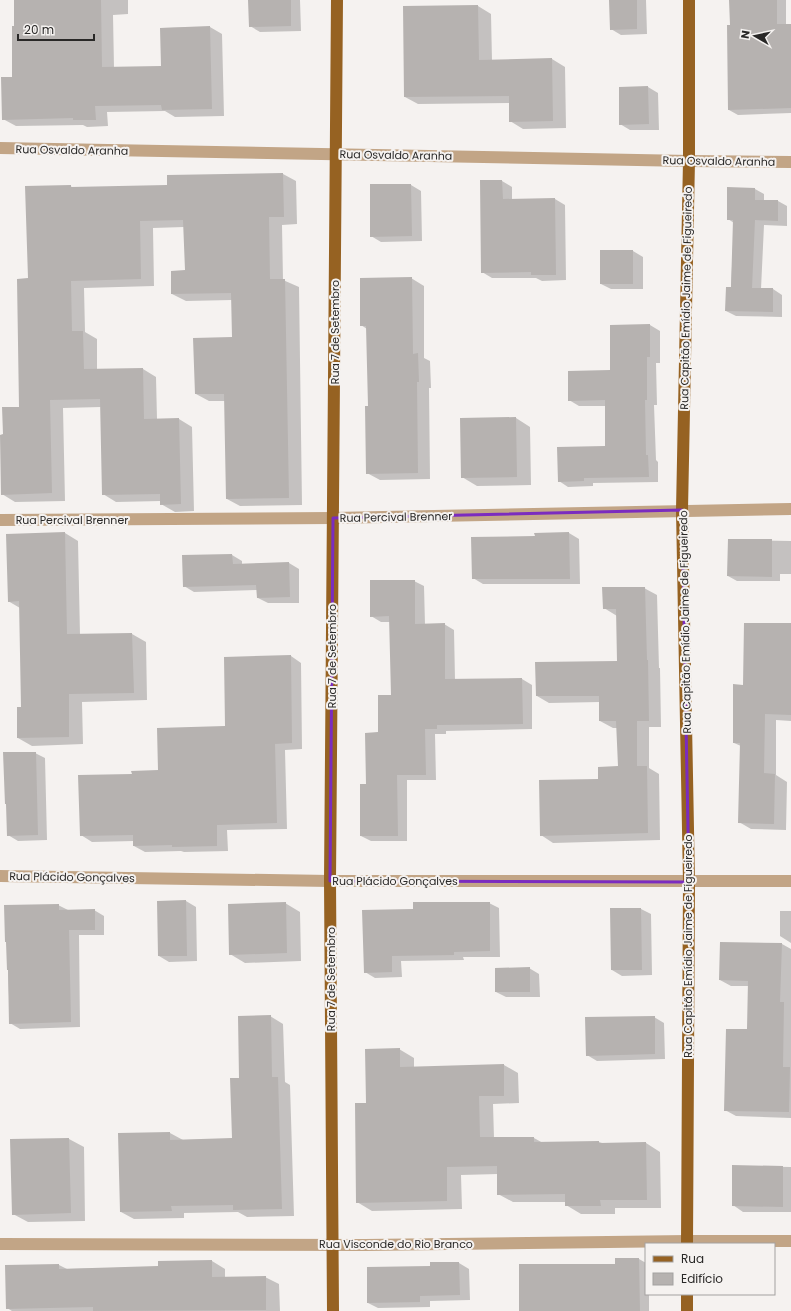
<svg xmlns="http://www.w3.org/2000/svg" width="791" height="1311" viewBox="0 0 791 1311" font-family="Poppins,sans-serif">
<rect width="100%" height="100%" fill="#f5f2f0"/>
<path fill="#0003" d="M 15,0 L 128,0 L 128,14 L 113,15 L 114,68 L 162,67 L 161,28 L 210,27 L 222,34 L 224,116 L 175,117 L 165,111 L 107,112 L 108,126 L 87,127 L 83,125 L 16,126 L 3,119 L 14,78 L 15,27 Z
M 249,0 L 300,0 L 301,31 L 260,32 L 250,26 Z
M 610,0 L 646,0 L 647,34 L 621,35 L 611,29 Z
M 731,0 L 786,0 L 786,25 L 791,25 L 791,113 L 738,115 L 729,110 Z
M 478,6 L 491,14 L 492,61 L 552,59 L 565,67 L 566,128 L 523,129 L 510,121 L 510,103 L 418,104 L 405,97 Z
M 648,87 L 658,93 L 659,130 L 630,130 L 620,124 L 620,88 Z
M 283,174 L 296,181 L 297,224 L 282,225 L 283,280 L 299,287 L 302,505 L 240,506 L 227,499 L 225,401 L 209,401 L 196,394 L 233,338 L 232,300 L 186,301 L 172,294 L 186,271 L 184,227 L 153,228 L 154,286 L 84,288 L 85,332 L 97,339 L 97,370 L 143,369 L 156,377 L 157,419 L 179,419 L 192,427 L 194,511 L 175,512 L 161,504 L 161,501 L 116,502 L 103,494 L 101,407 L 63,408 L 65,501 L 15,502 L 2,494 L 4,435 L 20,408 L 29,279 L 70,186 L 74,188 L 168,186 Z
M 481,181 L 502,181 L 512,187 L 512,200 L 555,199 L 565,205 L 566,280 L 542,281 L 536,278 L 492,278 L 482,272 Z
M 371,185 L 411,185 L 421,191 L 422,241 L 381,242 L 371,236 Z
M 728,188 L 755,189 L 764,194 L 764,201 L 778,201 L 787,206 L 787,226 L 764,225 L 761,289 L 773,289 L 782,295 L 782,317 L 736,316 L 726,311 L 731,288 L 734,223 L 728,219 Z
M 633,251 L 643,257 L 643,289 L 611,289 L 601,284 Z
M 411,278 L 424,286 L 424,358 L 430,361 L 431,388 L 429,388 L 430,479 L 380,480 L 367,473 L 369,407 L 367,329 L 361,325 Z
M 650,325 L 660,331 L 660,363 L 656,363 L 657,405 L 654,405 L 656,460 L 658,462 L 658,482 L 593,483 L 593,486 L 568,487 L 559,481 L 606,447 L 606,406 L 579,406 L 569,400 L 611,371 Z
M 516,418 L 530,427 L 531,485 L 477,486 L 462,477 Z
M 65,533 L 78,541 L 80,635 L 132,634 L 146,642 L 147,700 L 82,702 L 83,744 L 32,746 L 18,738 L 22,708 L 20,608 L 8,601 Z
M 569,533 L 579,539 L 580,584 L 483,584 L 473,578 L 536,537 Z
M 729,540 L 791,541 L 791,574 L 780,574 L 780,581 L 737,581 L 728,576 Z
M 232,555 L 242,561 L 242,564 L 289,563 L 299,569 L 299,603 L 268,603 L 258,598 L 257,590 L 194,592 L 184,586 Z
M 414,581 L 424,586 L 425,625 L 444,624 L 454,630 L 455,680 L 522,679 L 532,685 L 532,729 L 446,731 L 446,734 L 435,734 L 436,780 L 407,780 L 407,841 L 371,841 L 361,836 L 367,785 L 379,733 L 392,696 L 390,622 L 381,622 L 371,616 Z
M 644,588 L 657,595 L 659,668 L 660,668 L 661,727 L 649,727 L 649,768 L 659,774 L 660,840 L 553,843 L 541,835 L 599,780 L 619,767 L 617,728 L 613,728 L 600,721 L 600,702 L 549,703 L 537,696 L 618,662 L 617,616 L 604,608 Z
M 791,624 L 791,721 L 776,720 L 776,775 L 787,782 L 786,830 L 751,829 L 739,822 L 741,746 L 734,743 L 744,686 Z
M 291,656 L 301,663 L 302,749 L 285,750 L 287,829 L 227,830 L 228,851 L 184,852 L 181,851 L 145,852 L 134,846 L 134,841 L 92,842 L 81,835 L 133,775 L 159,771 L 226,727 Z
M 35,753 L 45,758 L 47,840 L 18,841 L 8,835 L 7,805 L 6,804 Z
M 186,901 L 196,907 L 197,961 L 169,962 L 159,956 Z
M 285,903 L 300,912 L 301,961 L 245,963 L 230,954 Z
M 489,903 L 499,908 L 500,957 L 463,957 L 464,960 L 401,961 L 402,977 L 375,978 L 365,972 L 414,910 Z
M 58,905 L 68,910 L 94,910 L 104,916 L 104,935 L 79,935 L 80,1027 L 20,1029 L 10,1023 L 7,943 Z
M 611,909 L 641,909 L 651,914 L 652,975 L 622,976 L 612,970 Z
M 780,911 L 791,911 L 791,943 L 780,936 Z
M 782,944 L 791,949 L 791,1118 L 736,1116 L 725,1110 L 748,1030 L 749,986 L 731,986 L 720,980 Z
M 529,968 L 539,974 L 540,997 L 506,997 L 496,992 Z
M 270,1016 L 283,1024 L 285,1082 L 290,1085 L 294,1216 L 247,1217 L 238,1212 L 184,1213 L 184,1218 L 134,1219 L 121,1212 L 170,1133 L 183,1140 L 233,1139 L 240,1079 Z
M 654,1017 L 664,1023 L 665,1059 L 597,1061 L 587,1055 Z
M 399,1049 L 414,1058 L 414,1068 L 504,1065 L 518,1073 L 519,1103 L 493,1104 L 494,1138 L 534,1138 L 543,1143 L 599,1142 L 602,1143 L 646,1143 L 660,1152 L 661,1208 L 615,1208 L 615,1214 L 581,1214 L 566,1205 L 566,1202 L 513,1202 L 498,1194 L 498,1174 L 461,1175 L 462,1209 L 372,1211 L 357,1202 L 367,1104 Z
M 69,1139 L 84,1147 L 85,1221 L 28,1222 L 13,1214 Z
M 733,1166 L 791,1167 L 791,1212 L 743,1212 L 733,1205 Z
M 639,1259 L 646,1263 L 646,1294 L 649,1294 L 649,1311 L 520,1311 L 616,1265 Z
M 212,1261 L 225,1269 L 225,1277 L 265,1277 L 279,1284 L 280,1311 L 12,1311 L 7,1308 L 59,1265 L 67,1269 L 159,1267 Z
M 459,1263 L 469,1269 L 470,1300 L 430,1301 L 430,1307 L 378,1308 L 368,1303 L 431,1267 Z"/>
<path fill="#b6b2b0" d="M 14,0 L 101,0 L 102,67 L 161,66 L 160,28 L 210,26 L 212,109 L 162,110 L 161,105 L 95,106 L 96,120 L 73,120 L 73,118 L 2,120 L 1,77 L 12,77 L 12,26 L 14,26 Z
M 248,0 L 291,0 L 291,26 L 249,27 Z
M 609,0 L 637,0 L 637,29 L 610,30 Z
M 729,0 L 777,0 L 777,24 L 791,24 L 791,108 L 728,110 L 727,25 L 730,25 Z
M 478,5 L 479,60 L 552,58 L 553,121 L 509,122 L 509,96 L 404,97 L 403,6 Z
M 648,86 L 649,124 L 619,125 L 619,87 Z
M 283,173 L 284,217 L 269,217 L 270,279 L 285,279 L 289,498 L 226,499 L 224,394 L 195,394 L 193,338 L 232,337 L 231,293 L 171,294 L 171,271 L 185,270 L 183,220 L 140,221 L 141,279 L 71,281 L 72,331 L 83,331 L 84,369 L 143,368 L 144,419 L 179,418 L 181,504 L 160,505 L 160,494 L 102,495 L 100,399 L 50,400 L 52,493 L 1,495 L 0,435 L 3,434 L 2,407 L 19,407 L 17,279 L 28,278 L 25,186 L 71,185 L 71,187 L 167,185 L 167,175 Z
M 480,180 L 502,180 L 503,199 L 555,198 L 556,275 L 531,275 L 531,272 L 481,273 Z
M 370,184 L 411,184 L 412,236 L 370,237 Z
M 727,187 L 755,188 L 755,200 L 778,200 L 778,221 L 755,220 L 752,288 L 773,288 L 773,312 L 725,311 L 726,287 L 731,287 L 733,220 L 727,220 Z
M 600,250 L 633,250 L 633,284 L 600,284 Z
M 412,277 L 413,354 L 418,353 L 419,382 L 417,382 L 418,473 L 366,474 L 365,406 L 368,406 L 366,326 L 360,326 L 360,278 Z
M 650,324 L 650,357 L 647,357 L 647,400 L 645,400 L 646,455 L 648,455 L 649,477 L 584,478 L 584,481 L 558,482 L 557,447 L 605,446 L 605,400 L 568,401 L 568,371 L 610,370 L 610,325 Z
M 516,417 L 517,477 L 461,478 L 460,418 Z
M 65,532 L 67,634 L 132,633 L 134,693 L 69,694 L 69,737 L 17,738 L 17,707 L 21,707 L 19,601 L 8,602 L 6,534 Z
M 569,532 L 570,579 L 472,579 L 471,537 L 535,536 L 534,533 Z
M 728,539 L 772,539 L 772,577 L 727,576 Z
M 232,554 L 233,564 L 289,562 L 290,597 L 257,598 L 256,585 L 183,587 L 182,555 Z
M 370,580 L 415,580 L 415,624 L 445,623 L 445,679 L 522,678 L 523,724 L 437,725 L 437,729 L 425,729 L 426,775 L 397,775 L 398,836 L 360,836 L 360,784 L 366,784 L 365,733 L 378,732 L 378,695 L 391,695 L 389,616 L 370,617 Z
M 602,587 L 645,587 L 647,660 L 648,660 L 649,721 L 637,721 L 637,766 L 647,766 L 648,833 L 540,836 L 539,780 L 598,779 L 598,767 L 618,766 L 616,721 L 599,721 L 599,696 L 536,696 L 535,662 L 617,661 L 616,609 L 603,609 Z
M 744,623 L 791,623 L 791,715 L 765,714 L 764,773 L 775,774 L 774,824 L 738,823 L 740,743 L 733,743 L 733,684 L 743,685 Z
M 291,655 L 292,743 L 275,744 L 277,823 L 217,825 L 217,846 L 172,847 L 172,845 L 133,846 L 133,835 L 80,836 L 78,775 L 132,774 L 131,771 L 158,770 L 157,728 L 225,726 L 224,657 Z
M 3,752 L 36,752 L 38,835 L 7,836 L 6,804 L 5,804 Z
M 186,900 L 187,956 L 158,956 L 157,901 Z
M 286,902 L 287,953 L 229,955 L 228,904 Z
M 413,902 L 490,902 L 490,951 L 454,952 L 454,955 L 392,956 L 392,972 L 364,973 L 362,910 L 413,909 Z
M 59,904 L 59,910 L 95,909 L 95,930 L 69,930 L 71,1022 L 9,1024 L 8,970 L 7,970 L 6,942 L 5,942 L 4,905 Z
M 610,908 L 641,908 L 642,970 L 611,970 Z
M 720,942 L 782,943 L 780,1002 L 784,1002 L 783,1067 L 790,1067 L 789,1112 L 724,1111 L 726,1029 L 747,1029 L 748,981 L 719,980 Z
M 530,967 L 530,992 L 495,992 L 495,968 Z
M 271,1015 L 272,1077 L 278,1077 L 282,1209 L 233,1210 L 233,1205 L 171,1206 L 172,1211 L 120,1212 L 118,1133 L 170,1132 L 170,1140 L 232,1138 L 230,1078 L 239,1078 L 238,1016 Z
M 655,1016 L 655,1054 L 586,1056 L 585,1017 Z
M 400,1048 L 400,1067 L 504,1064 L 504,1096 L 479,1096 L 480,1137 L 534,1137 L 534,1142 L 599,1141 L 599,1143 L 646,1142 L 647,1200 L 600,1200 L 601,1206 L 565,1206 L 565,1194 L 497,1195 L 497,1166 L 447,1167 L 447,1201 L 356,1203 L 355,1103 L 366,1103 L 365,1049 Z
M 69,1138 L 71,1213 L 12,1215 L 10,1139 Z
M 732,1165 L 783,1166 L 783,1207 L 732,1206 Z
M 615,1258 L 639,1258 L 640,1311 L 519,1311 L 519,1264 L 615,1264 Z
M 212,1260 L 212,1277 L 266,1276 L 266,1310 L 93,1311 L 93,1307 L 6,1309 L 5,1265 L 59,1264 L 59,1269 L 158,1266 L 158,1261 Z
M 430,1262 L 459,1262 L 460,1295 L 420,1296 L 420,1302 L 367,1303 L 367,1267 L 430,1266 Z"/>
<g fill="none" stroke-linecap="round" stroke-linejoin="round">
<path stroke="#c2a586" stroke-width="12" d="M 0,148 L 689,161 L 791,162
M 0,520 L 333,518 L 791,509
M 0,876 L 330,881 L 791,881
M 0,1244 L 365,1245 L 688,1241 L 791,1241"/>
<path stroke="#966222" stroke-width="12" d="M 687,1244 L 689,882 L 682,510 L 689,161 L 689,0
M 333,1311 L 330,881 L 337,0
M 687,1311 L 687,1294"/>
</g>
<path fill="none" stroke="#7b2cbf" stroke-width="3" stroke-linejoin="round" d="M 682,510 L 689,882 L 330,881 L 333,518 Z"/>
<g text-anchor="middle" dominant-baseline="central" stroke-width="4" stroke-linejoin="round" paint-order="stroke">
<g font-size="11" fill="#292827" stroke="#f5f2f0">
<text transform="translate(72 150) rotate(1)">Rua Osvaldo Aranha</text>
<text transform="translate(396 155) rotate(1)">Rua Osvaldo Aranha</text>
<text transform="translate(719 161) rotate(1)">Rua Osvaldo Aranha</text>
<text transform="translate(686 298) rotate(-89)">Rua Capitão Emídio Jaime de Figueiredo</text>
<text transform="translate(335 332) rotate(-90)">Rua 7 de Setembro</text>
<text transform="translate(396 517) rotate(-1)">Rua Percival Brenner</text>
<text x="72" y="520">Rua Percival Brenner</text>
<text transform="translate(685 622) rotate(-91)">Rua Capitão Emídio Jaime de Figueiredo</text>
<text transform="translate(332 656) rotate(-90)">Rua 7 de Setembro</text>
<text transform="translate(72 877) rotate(1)">Rua Plácido Gonçalves</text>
<text x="395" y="881">Rua Plácido Gonçalves</text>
<text transform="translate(688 946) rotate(-90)">Rua Capitão Emídio Jaime de Figueiredo</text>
<text transform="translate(331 979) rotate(-90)">Rua 7 de Setembro</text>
<text x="396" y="1244">Rua Visconde do Rio Branco</text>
</g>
</g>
<rect x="645" y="1243" width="130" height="52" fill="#f5f2f0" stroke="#a3a1a0"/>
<rect x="653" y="1256" width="20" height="6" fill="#966222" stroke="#a3a1a0"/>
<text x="681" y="1263" font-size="12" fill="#292827">Rua</text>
<rect x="653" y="1273" width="20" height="12" fill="#b6b2b0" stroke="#a3a1a0"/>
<text x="681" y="1283" font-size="12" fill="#292827">Edifício</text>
<g transform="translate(755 36) rotate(279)" stroke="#f5f2f0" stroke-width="3" paint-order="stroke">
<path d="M0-3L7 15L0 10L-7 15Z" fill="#292827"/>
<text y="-6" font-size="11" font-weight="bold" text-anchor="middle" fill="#292827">N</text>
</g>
<path d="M18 34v6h76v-6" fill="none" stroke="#292827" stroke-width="2"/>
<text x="24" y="34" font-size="12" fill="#292827" stroke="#f5f2f0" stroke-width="3" paint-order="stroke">20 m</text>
</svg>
